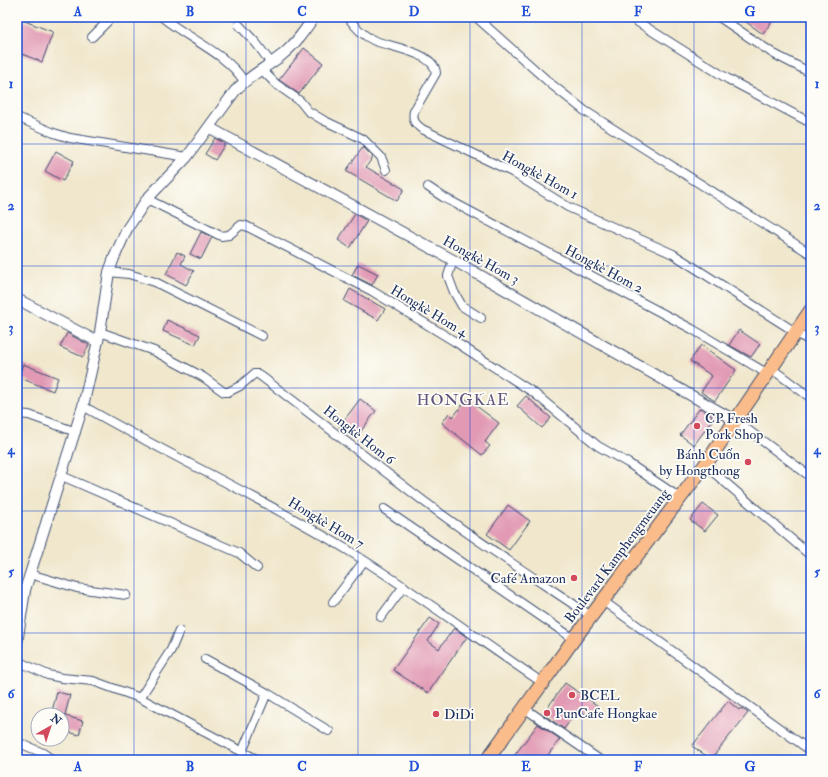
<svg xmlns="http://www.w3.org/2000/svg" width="828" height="777" viewBox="0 0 828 777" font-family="'IM FELL Double Pica',serif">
<rect width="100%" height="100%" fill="#fdfcf7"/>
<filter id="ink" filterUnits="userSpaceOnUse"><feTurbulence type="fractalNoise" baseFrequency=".025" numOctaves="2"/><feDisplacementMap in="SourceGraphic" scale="8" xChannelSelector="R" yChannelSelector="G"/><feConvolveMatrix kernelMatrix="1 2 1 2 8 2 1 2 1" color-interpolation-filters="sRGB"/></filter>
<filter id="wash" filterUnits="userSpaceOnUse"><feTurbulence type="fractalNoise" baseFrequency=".012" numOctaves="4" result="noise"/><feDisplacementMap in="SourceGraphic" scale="16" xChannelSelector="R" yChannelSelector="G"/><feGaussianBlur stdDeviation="0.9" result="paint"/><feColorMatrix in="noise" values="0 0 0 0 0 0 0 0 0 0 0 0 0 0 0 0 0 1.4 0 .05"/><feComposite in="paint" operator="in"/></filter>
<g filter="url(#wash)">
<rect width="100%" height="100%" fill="#f0e7cc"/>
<g id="blocks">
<path fill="#e199b4" d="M 739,17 L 775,17 L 763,34 Z
M 17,18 L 53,32 L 42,62 L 17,52 Z
M 304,48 L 323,63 L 299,94 L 279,80 Z
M 215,138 L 225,144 L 215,160 L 205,154 Z
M 363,147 L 373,157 L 366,167 L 404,189 L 397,201 L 346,171 Z
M 56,151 L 74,161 L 63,181 L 45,171 Z
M 355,214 L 367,221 L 350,248 L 338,240 Z
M 201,232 L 212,237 L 201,259 L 190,254 Z
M 177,252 L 185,256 L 181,264 L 194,271 L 186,285 L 166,274 Z
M 358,264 L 378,274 L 372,285 L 352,275 Z
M 350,289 L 385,309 L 378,320 L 344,301 Z
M 167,320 L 200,335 L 195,345 L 163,331 Z
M 739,330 L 760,344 L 751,357 L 729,345 Z
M 67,333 L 89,345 L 83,357 L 60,347 Z
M 701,345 L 736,370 L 715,401 L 701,392 L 712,376 L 690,361 Z
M 23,364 L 58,378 L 53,391 L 18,377 Z
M 526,396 L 551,418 L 542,428 L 517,406 Z
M 360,399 L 376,411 L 355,439 L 339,427 Z
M 467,399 L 499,423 L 485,442 L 490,446 L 482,455 L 442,423 L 449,413 L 453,417 Z
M 700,408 L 714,418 L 694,445 L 680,435 Z
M 703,504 L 718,515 L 705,531 L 690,520 Z
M 508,505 L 530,521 L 509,550 L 487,534 Z
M 430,618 L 439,624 L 428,641 L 439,649 L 454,628 L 467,637 L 428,693 L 393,670 Z
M 565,683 L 598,706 L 590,717 L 578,709 L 564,729 L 543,714 Z
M 57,692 L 70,695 L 65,715 L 51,715 Z
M 728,701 L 739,710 L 741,708 L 748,713 L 711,759 L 692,746 Z
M 62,715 L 83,721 L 79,735 L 62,730 Z
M 538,724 L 560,739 L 544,760 L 511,760 Z"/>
</g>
</g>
<g filter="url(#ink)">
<use href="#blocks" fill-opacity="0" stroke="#3b4b6e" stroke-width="1"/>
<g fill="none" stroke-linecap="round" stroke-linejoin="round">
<defs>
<path id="minor" d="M 162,17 C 188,39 225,52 244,81
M 304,17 L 310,23
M 348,17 C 355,27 362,35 373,40 C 388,47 435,52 436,73 L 414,111 C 412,120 415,124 422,129 L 512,172 L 568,207 L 673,254 L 811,342
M 476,17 L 551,84 L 585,111 L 811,254
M 630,17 L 728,79 L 811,123
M 719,17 L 774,54 L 811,73
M 239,25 L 256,43 L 271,63
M 92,37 L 112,17
M 262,70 L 276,84 L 300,101 L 308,111 L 323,120 L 363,139 L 381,157 L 386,170
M 17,117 L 54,133 L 70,138 L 187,157
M 428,187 L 443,197 L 692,329 L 768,374
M 147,199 L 221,236 L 229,235 L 241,225 L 246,226 L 372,291 L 454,341 L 534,393 L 598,446 L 628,463 L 680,498
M 453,260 L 448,276 L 454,292 L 462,306 L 481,318
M 109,272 L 129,274 L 155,282 L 262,336
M 100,332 L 154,351 L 203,377 L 224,392 L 228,392 L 240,386 L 254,374 L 258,374 C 306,410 352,447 400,483 C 461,531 527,573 591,616
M 772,369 L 811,398
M 83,406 C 170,456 260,497 346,549 C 413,590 477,639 543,683
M 17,414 L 29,415 L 76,432
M 736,421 L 811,477
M 705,465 L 811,556
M 62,476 L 239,553 L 257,568
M 384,509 L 574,639
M 30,574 L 77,588 L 126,595
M 603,601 L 811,751
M 333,602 L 364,561
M 381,617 L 404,586
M 205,659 L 267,693 L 329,731
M 17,661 L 48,675 L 62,678 L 93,681 L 140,698 L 258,760
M 140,698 L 171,650 L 179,631
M 524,708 L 600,760
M 17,742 L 43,753 L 53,760
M 242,752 L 267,693"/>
<path id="tertiary" d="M 210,128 L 453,260 L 736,421
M 17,299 L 98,342
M 17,643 L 25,590 L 83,406 L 100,332 L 109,272 L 114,258 L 127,229 L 147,199 L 187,157 L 235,91 C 248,76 266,68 282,55 C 295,45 305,30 314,17"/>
<path id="primary" d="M 487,760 L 574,639 L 705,465 L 811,310"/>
</defs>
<use href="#minor" stroke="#3b4b6e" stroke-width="10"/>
<use href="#tertiary" stroke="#3b4b6e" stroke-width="12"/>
<use href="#primary" stroke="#3b4b6e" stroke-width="15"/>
<use href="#minor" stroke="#fff" stroke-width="8"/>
<use href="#tertiary" stroke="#fff" stroke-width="10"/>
<use href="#primary" stroke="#f9bc8a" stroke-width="13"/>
</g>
</g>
<path fill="none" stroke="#1d4ed8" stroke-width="1" stroke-opacity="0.55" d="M 134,17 L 134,760M 246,17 L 246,760M 358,17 L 358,760M 470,17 L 470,760M 582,17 L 582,760M 694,17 L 694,760M 17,144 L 811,144M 17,266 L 811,266M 17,388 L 811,388M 17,511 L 811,511M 17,633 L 811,633"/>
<g fill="#d1495b" stroke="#fdfcf7" stroke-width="1.5">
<circle cx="697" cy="426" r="4"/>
<circle cx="748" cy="462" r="4"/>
<circle cx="574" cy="578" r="4"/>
<circle cx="572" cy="695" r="4"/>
<circle cx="547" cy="713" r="4"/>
<circle cx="436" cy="714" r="4"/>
</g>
<g text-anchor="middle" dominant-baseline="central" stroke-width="3.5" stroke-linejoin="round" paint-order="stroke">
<g font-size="14" fill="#1b2f5e" stroke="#fdfcf7">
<text transform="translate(540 175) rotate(29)">Hongkè Hom 1</text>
<text transform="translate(481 260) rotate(29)">Hongkè Hom 3</text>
<text transform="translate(604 269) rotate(28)">Hongkè Hom 2</text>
<text transform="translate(429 311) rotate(31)">Hongkè Hom 4</text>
<text transform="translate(359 435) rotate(38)">Hongkè Hom 6</text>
<text transform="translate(326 523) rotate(31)">Hongkè Hom 7</text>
<text transform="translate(617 556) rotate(-53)">Boulevard Kamphengmeuang</text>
</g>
<g font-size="14" fill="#1b2f5e" stroke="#fdfcf7" text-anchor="start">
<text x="705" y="418">CP Fresh<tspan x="705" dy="16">Pork Shop</tspan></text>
<text x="740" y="454" text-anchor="end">Bánh Cuốn<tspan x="740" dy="16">by Hongthong</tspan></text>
<text x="566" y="578" text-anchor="end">Café Amazon</text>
<text x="580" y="695">BCEL</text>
<text x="555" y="713">PunCafe Hongkae</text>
<text x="444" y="714">DiDi</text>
</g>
<g font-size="16" letter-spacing="1" fill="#60547c" stroke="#fdfcf7">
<text x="463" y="400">HONGKAE</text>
</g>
</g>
<rect width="828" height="777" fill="none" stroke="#fdfcf7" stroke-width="44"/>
<g transform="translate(50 727) rotate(39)"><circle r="19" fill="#fdfcf7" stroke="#a3aaba"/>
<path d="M0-3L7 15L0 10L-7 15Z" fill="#d1495b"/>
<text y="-6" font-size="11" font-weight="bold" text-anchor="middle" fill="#1b2f5e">N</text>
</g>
<rect x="22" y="22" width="784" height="733" fill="none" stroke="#1d4ed8" stroke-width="1.5"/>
<g font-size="13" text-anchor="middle" font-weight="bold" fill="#1d4ed8">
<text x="78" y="16">A</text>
<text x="190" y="16">B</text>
<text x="302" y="16">C</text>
<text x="414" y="16">D</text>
<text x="526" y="16">E</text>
<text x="638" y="16">F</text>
<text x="750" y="16">G</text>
<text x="11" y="88">1</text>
<text x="817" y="88">1</text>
<text x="11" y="210">2</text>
<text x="817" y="210">2</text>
<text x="11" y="332">3</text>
<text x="817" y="332">3</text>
<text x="11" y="454">4</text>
<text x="817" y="454">4</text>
<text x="11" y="576">5</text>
<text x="817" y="576">5</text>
<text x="11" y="698">6</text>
<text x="817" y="698">6</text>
<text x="78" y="771">A</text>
<text x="190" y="771">B</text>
<text x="302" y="771">C</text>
<text x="414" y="771">D</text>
<text x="526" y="771">E</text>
<text x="638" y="771">F</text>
<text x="750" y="771">G</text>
</g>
</svg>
